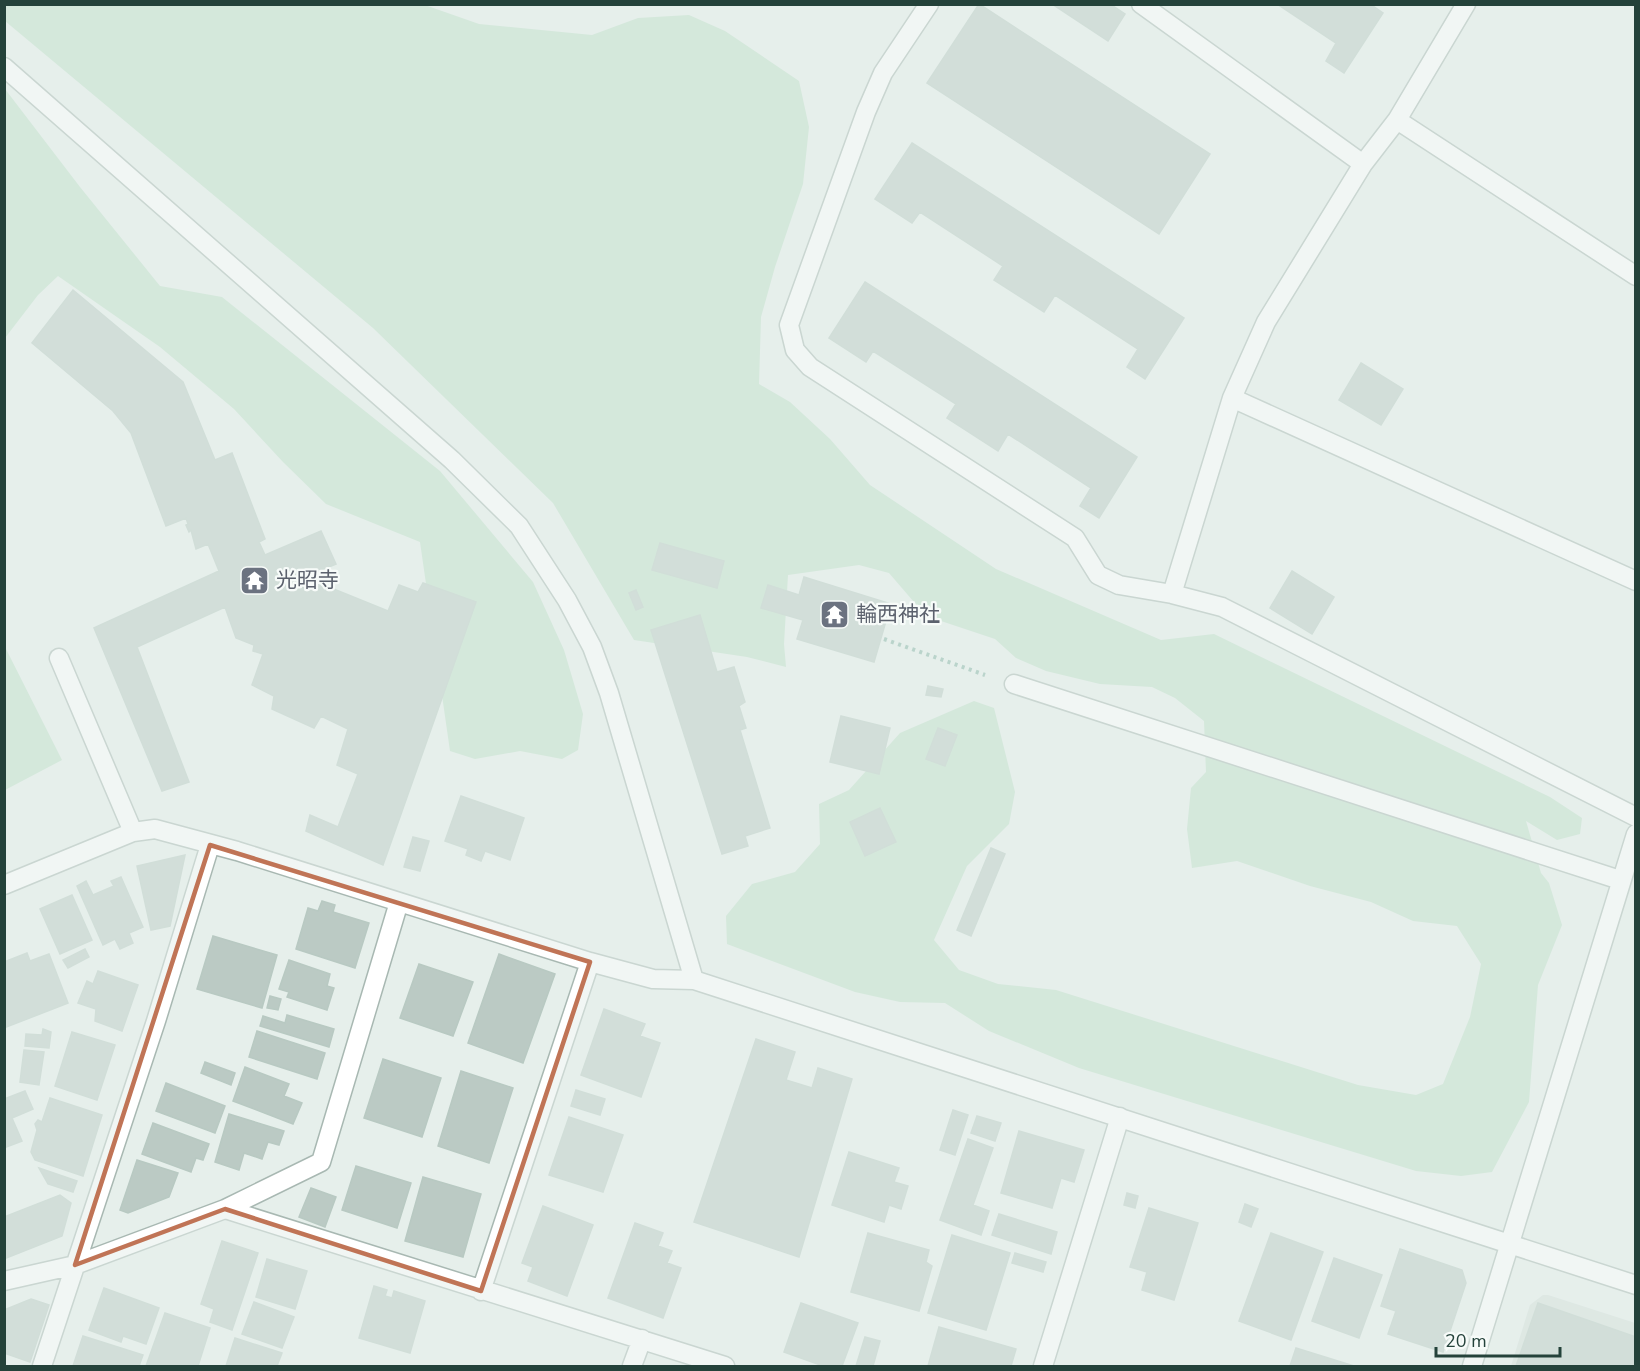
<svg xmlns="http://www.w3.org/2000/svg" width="1640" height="1371" viewBox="0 0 1640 1371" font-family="'Nunito Sans','Noto Sans JP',sans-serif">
<rect width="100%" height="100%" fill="#e6efeb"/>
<path fill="#d4dfda" d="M 1543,1295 L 1548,1295 L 1635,1323 L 1635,1366 L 1511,1366 L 1530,1305 Z"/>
<path fill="#bfe0c8" d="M 5,4 L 422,4 L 479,24 L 592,35 L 638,18 L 689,15 L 725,31 L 799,81 L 809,127 L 803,184 L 775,267 L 761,317 L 759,384 L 790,402 L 830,439 L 870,485 L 996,569 L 1161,640 L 1214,634 L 1550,797 L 1582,818 L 1580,834 L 1557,840 L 1526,821 L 1541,873 L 1549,883 L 1562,925 L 1538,985 L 1529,1102 L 1492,1172 L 1461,1176 L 1416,1171 L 1079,1068 L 989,1031 L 945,1003 L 900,1002 L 855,992 L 727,944 L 726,916 L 752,884 L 795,872 L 820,844 L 819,804 L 849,790 L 900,733 L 974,701 L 994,708 L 1015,792 L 1009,824 L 967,866 L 934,940 L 959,970 L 998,984 L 1056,990 L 1358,1085 L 1416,1095 L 1443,1084 L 1470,1017 L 1481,964 L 1457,926 L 1413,921 L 1371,902 L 1310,886 L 1237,861 L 1192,868 L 1187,829 L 1191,788 L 1206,772 L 1204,721 L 1175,698 L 1152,687 L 1100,684 L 1046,671 L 1016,658 L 995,639 L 926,616 L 889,573 L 859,565 L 788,575 L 784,644 L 786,667 L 747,657 L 634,640 L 553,503 L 373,328 L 5,21 Z
M 5,89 L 80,187 L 160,286 L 222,297 L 440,471 L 533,582 L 564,650 L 583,714 L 578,750 L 562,759 L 520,751 L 475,759 L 450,751 L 420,542 L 326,504 L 283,462 L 234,409 L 160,347 L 58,276 L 38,295 L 5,338 Z
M 5,647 L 62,760 L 5,790 L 4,790 Z"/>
<path fill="#bbcac4" stroke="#b8c9c2" stroke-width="1.5" d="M 979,4 L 1210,154 L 1159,234 L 927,83 Z
M 1052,4 L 1110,4 L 1125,14 L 1108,41 Z
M 1277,4 L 1370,4 L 1383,13 L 1344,73 L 1326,61 L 1336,43 Z
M 912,143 L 1184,318 L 1145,379 L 1127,367 L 1138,349 L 1055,295 L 1044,312 L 994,280 L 1003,266 L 920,212 L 912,223 L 875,199 Z
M 865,282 L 1137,457 L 1099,518 L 1080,506 L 1091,488 L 1008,434 L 998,451 L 947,418 L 956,404 L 873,351 L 866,362 L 829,338 Z
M 73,290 L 183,382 L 215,460 L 232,453 L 265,539 L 259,542 L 265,555 L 321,531 L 336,564 L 304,577 L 388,611 L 399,585 L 418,592 L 423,583 L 476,602 L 383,865 L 306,831 L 310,815 L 338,827 L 358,774 L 337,765 L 348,729 L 321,716 L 314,728 L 272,709 L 274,696 L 252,685 L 263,654 L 253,651 L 254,645 L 236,638 L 225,607 L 137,647 L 189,782 L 162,791 L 94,628 L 219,571 L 208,544 L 196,549 L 191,530 L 189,532 L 186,525 L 188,524 L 186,518 L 166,526 L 131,433 L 113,411 L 32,343 Z
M 1361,363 L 1403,389 L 1381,425 L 1339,400 Z
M 660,543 L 724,561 L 717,588 L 652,570 Z
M 1292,571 L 1334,597 L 1312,634 L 1270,608 Z
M 804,577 L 891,604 L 874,662 L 797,639 L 803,620 L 761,608 L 768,585 L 799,595 Z
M 636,590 L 643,607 L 636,610 L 629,593 Z
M 700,615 L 717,672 L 734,667 L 745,702 L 739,706 L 746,728 L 740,730 L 770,828 L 745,836 L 748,846 L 722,854 L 651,630 Z
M 928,686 L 943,689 L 941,697 L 926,695 Z
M 841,716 L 890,728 L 879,774 L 830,762 Z
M 938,728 L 957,735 L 945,766 L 926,759 Z
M 461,796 L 524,818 L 510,860 L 485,851 L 481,861 L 466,855 L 468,849 L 445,841 Z
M 880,808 L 896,842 L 865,856 L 850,822 Z
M 413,837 L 429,841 L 420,871 L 404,867 Z
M 991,848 L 1005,854 L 971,936 L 957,930 Z
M 185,855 L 170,926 L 151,930 L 137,866 Z
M 121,877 L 143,927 L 129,933 L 133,943 L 120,949 L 115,939 L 103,945 L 77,886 L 86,881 L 93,895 L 114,886 L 111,881 Z
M 72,895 L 92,940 L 60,954 L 40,909 Z
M 322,901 L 335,905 L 333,912 L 369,923 L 355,968 L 296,949 L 308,908 L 318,911 Z
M 213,936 L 277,955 L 262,1008 L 197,989 Z
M 85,949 L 89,957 L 68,968 L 63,960 Z
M 27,953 L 30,961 L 49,954 L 68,1003 L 4,1028 L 4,962 Z
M 499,954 L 555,974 L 523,1063 L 468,1043 Z
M 289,960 L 330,974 L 327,986 L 334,988 L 327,1010 L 287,997 L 289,992 L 279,989 Z
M 419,964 L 473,982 L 453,1036 L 400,1018 Z
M 98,971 L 138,985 L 122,1031 L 95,1021 L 96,1009 L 78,1003 L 87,981 L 93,984 Z
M 270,996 L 281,999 L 278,1010 L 267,1008 Z
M 604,1009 L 645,1024 L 640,1036 L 660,1043 L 641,1097 L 581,1075 Z
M 287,1015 L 334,1029 L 329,1047 L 260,1026 L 263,1016 L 285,1023 Z
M 43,1029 L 51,1032 L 49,1048 L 25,1046 L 26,1034 L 42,1035 Z
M 257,1031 L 325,1053 L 317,1079 L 249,1057 Z
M 72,1032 L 115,1045 L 97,1100 L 55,1086 Z
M 756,1039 L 795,1052 L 786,1080 L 812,1088 L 818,1068 L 852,1079 L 799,1257 L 694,1222 Z
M 24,1050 L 44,1052 L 39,1085 L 20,1082 Z
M 383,1059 L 441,1078 L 422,1137 L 364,1118 Z
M 205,1062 L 235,1073 L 231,1085 L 201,1073 Z
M 245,1067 L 289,1084 L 284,1096 L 302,1103 L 293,1124 L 233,1101 Z
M 461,1071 L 513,1088 L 489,1163 L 438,1146 Z
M 166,1083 L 225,1106 L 215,1133 L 156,1111 Z
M 576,1090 L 605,1099 L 600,1115 L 571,1106 Z
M 25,1091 L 33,1109 L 12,1118 L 22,1141 L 4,1148 L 4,1099 Z
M 50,1098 L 102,1115 L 83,1176 L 35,1160 L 31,1152 L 37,1130 L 35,1124 L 38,1120 L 42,1122 Z
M 953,1110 L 968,1115 L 955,1155 L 940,1150 Z
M 229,1114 L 284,1131 L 279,1145 L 268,1142 L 262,1159 L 244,1153 L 239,1170 L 215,1162 Z
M 977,1116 L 1001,1123 L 995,1141 L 971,1133 Z
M 569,1117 L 623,1135 L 603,1192 L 549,1175 Z
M 153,1123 L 209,1144 L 203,1160 L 196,1158 L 191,1172 L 142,1154 Z
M 1019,1131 L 1084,1150 L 1074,1182 L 1061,1178 L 1052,1208 L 1001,1193 Z
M 968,1139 L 993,1148 L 973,1205 L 989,1211 L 981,1235 L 940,1220 Z
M 849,1152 L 899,1168 L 894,1182 L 908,1186 L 901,1209 L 889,1205 L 884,1222 L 832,1205 Z
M 137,1160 L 178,1173 L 169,1197 L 128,1213 L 120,1210 Z
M 356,1166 L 411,1183 L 397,1228 L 342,1210 Z
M 39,1168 L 77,1181 L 73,1192 L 48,1184 Z
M 423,1177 L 481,1194 L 463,1257 L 405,1241 Z
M 311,1188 L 336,1197 L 325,1227 L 299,1217 Z
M 1127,1193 L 1138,1196 L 1135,1208 L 1124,1205 Z
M 60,1195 L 71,1203 L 62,1236 L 4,1259 L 4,1217 Z
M 1245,1204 L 1258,1209 L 1251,1227 L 1239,1222 Z
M 543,1206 L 593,1225 L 567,1296 L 528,1281 L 533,1267 L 522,1263 Z
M 1149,1208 L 1198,1223 L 1174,1300 L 1142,1290 L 1147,1272 L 1130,1267 Z
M 999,1214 L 1057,1232 L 1051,1254 L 992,1235 Z
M 635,1223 L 663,1233 L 658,1246 L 672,1251 L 667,1263 L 681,1268 L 663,1318 L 608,1298 Z
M 868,1233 L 929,1250 L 926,1262 L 932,1266 L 919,1311 L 851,1292 Z
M 1271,1233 L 1323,1252 L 1291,1340 L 1239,1321 Z
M 952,1235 L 1010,1253 L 986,1330 L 928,1313 Z
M 222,1241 L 258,1253 L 232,1330 L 210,1322 L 214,1309 L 201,1304 Z
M 1400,1249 L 1462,1270 L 1466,1283 L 1443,1352 L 1388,1334 L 1396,1311 L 1381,1306 Z
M 1015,1253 L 1046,1262 L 1043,1272 L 1012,1263 Z
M 1334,1258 L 1382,1275 L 1359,1338 L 1312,1321 Z
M 267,1259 L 307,1271 L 295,1309 L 256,1297 Z
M 374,1286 L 387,1290 L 385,1296 L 392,1298 L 394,1291 L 425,1301 L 410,1353 L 359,1338 Z
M 104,1288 L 159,1308 L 146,1344 L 123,1336 L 121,1342 L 89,1330 Z
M 31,1299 L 49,1305 L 30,1362 L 4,1353 L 4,1310 Z
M 254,1302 L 294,1317 L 282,1348 L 242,1334 Z
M 801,1303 L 858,1323 L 842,1366 L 823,1366 L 784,1352 Z
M 1538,1303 L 1636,1337 L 1634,1366 L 1516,1366 Z
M 165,1313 L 210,1328 L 198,1366 L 146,1366 Z
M 939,1327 L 1016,1349 L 1011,1366 L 928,1366 Z
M 83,1336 L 143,1355 L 139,1366 L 73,1366 Z
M 865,1337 L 880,1341 L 873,1366 L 856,1366 Z
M 235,1338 L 282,1353 L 277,1366 L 226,1366 Z
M 1296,1348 L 1354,1366 L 1290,1366 Z"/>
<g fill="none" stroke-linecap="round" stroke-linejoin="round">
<defs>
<path id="minor" d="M 929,4 L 883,73 L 866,112 L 789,325 L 795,350 L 810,367 L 1075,538 L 1098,575 L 1119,585 L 1172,594 L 1222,607 L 1636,817
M 1141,4 L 1363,164
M 4,67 L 452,460 L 519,526 L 567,600 L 592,647 L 609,693 L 694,980
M 1397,120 L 1636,276
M 1232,398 L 1636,581
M 1172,594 L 1232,398 L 1266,322 L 1363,164 L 1397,120 L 1466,4
M 59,658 L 133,832
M 1014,684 L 1620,880
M 4,885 L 133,832 L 155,829 L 237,851 L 590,962 L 653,979 L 694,980 L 1636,1285
M 225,1209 L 725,1366
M 4,1281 L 75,1265 L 225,1209 L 321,1162 L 399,902
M 481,1291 L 590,962
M 42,1366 L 156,1021 L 210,845
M 632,1366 L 642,1339
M 1043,1366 L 1120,1117
M 1472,1366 L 1636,834"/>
</defs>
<use href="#minor" stroke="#a8b8b2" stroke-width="21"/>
<path stroke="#86b3a5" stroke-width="4" stroke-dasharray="3 4.5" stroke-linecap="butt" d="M 884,639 L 985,675"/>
<use href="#minor" stroke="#fff" stroke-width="18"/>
</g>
<path d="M0 0H1640V1371H0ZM 210,845 L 590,962 L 481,1291 L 225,1209 L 75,1265 Z" fill="#e6efeb" fill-opacity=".55" fill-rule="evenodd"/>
<path fill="none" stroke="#c07456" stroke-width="4.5" stroke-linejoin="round" d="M 210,845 L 590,962 L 481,1291 L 225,1209 L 75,1265 Z"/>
<defs>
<symbol id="temple-square" viewBox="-11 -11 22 22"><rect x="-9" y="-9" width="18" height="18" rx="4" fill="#6b7280" stroke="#f7fbf9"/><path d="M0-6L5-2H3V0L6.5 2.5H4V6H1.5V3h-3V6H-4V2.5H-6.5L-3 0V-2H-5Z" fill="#fff"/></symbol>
</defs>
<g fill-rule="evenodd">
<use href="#temple-square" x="238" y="564" width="33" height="33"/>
<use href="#temple-square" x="818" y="598" width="33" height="33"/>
</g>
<g text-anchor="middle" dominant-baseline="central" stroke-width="4.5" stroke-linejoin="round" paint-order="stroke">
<g font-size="21" fill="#5b616d" stroke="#f7fbf9" text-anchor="start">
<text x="276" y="580">光昭寺</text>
<text x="856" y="614">輪西神社</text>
</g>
</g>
<rect width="1640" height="1371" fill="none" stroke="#24423a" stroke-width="12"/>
<path d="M1436 1347v9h124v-9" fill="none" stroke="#24423a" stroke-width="3"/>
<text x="1445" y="1347" font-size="18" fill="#24423a" stroke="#f7fbf9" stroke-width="4.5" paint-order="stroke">20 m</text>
</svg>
